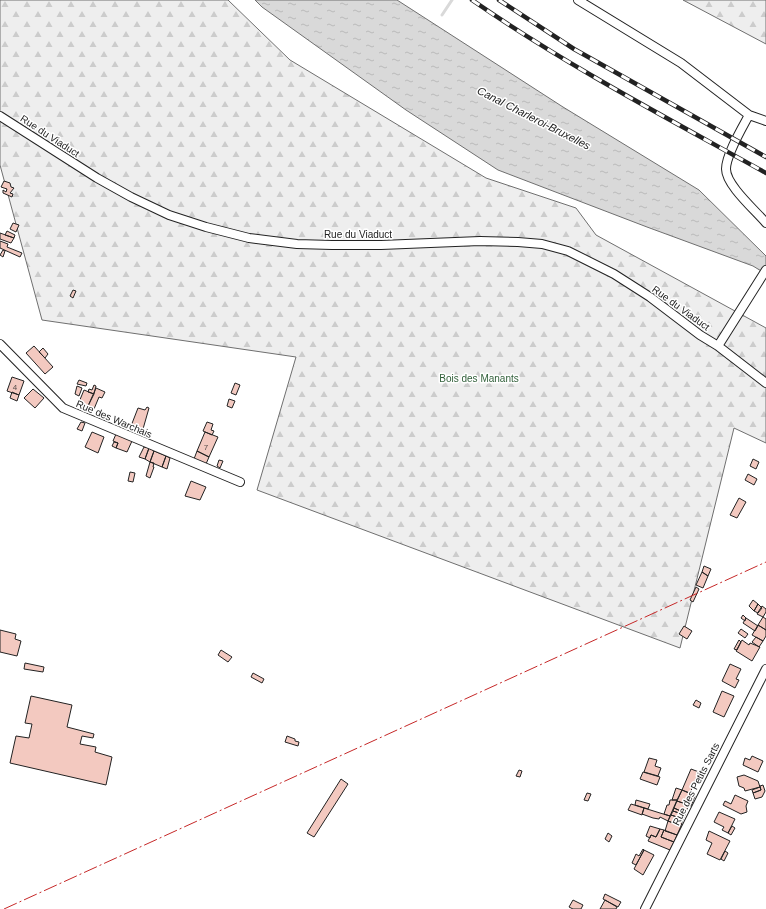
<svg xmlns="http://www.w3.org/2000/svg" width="766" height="909" viewBox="0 0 766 909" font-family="Helvetica,sans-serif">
<defs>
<pattern id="forest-firs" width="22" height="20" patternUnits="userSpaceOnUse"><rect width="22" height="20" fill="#eee"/><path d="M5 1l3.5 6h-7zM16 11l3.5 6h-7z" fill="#ccc"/></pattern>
<pattern id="water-ripples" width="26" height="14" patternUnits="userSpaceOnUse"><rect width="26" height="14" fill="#d9d9d9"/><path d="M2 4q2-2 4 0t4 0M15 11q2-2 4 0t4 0" fill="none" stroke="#bababa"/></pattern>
</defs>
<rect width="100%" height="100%" fill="#fff"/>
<path fill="url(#forest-firs)" stroke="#6f6f6f" d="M 0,0 L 228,0 L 290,60 L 486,178 L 576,208 L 596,235 L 766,328 L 766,443 L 734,428 L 680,648 L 257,490 L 296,357 L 42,320 L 0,165 Z
M 683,0 L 766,0 L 766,44 Z"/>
<path fill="url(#water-ripples)" stroke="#6f6f6f" d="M 255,0 L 397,0 L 563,107 L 699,190 L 766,256 L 766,274 L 753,266 L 647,227 L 498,170 L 406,110 L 262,7 Z"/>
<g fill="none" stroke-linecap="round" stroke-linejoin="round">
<path stroke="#d9d9d9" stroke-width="3" d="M 442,15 L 452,0"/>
</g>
<path fill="#f3c9c0" stroke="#222" d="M 4,181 L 10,183 L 11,187 L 14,188 L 10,193 L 13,194 L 12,197 L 3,193 L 3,190 L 6,192 L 7,189 L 1,187 Z
M 13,223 L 19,225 L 16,232 L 10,229 Z
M 7,231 L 15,235 L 14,238 L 5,235 Z
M 0,233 L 14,238 L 11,243 L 0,239 Z
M 0,241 L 8,244 L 7,247 L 22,253 L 20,257 L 0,248 Z
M 3,250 L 5,251 L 3,257 L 0,255 Z
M 73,290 L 76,291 L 73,298 L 70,296 Z
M 34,346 L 53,367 L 45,374 L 26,353 Z
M 43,348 L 48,354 L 45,358 L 39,352 Z
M 12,377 L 24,381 L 19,395 L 7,391 Z
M 79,380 L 87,383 L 86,386 L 77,384 Z
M 235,383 L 240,385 L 236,395 L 231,393 Z
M 94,385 L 96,386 L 94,394 L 88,392 L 89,389 L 92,390 Z
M 77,386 L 82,388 L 79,396 L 75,394 Z
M 96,388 L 105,392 L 102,398 L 99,397 L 94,409 L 88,406 Z
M 33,389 L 44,398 L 35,408 L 24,398 Z
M 84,390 L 94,394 L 88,406 L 79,402 Z
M 12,392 L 19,395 L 17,401 L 10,398 Z
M 229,399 L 235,401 L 232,408 L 227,406 Z
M 147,407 L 149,408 L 143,429 L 131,426 L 138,408 L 145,410 Z
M 81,422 L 85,423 L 82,431 L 77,429 Z
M 207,422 L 213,424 L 211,430 L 214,431 L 212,435 L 203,431 Z
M 92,432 L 104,437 L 98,453 L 85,447 Z
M 205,432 L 218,437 L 209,457 L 197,451 Z
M 116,434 L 132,441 L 127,452 L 116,448 L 118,443 L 113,441 Z
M 114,442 L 118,443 L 116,448 L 112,446 Z
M 144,447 L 149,448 L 145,459 L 139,457 Z
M 149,448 L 154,451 L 150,462 L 145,459 Z
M 154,451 L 166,456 L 162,467 L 150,462 Z
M 197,451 L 209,457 L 206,464 L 194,459 Z
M 166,456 L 170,458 L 167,469 L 162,467 Z
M 753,459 L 759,462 L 756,469 L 750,466 Z
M 219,460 L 223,461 L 220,468 L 217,466 Z
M 150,462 L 154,463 L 153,467 L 154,467 L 150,478 L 146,476 Z
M 130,472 L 135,473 L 133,482 L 128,481 Z
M 748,474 L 757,479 L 754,485 L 745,480 Z
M 191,481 L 206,487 L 200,500 L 185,496 Z
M 739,498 L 746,502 L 737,518 L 730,515 Z
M 704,566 L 711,569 L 708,576 L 702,572 Z
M 702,572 L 708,576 L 703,588 L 696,585 Z
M 696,587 L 699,589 L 693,602 L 690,600 Z
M 753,600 L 758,604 L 754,611 L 749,606 Z
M 758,604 L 762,608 L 758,613 L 754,611 Z
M 762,606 L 766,609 L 766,612 L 763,617 L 757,614 Z
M 743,615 L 746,618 L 745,621 L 741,618 Z
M 763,617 L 766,619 L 766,630 L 758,625 Z
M 746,618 L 758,626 L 755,631 L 743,623 Z
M 758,625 L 766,630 L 766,636 L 763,641 L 752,635 Z
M 684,626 L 692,631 L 687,639 L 679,634 Z
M 741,629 L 748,634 L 745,638 L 738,633 Z
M 0,630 L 16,634 L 15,639 L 21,641 L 17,656 L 0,652 Z
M 756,637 L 763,641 L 759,647 L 752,642 Z
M 739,640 L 741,642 L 737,650 L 734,649 Z
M 742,640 L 749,645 L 750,643 L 760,647 L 752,661 L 736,651 Z
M 221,650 L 232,657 L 228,662 L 218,655 Z
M 25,663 L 44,667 L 43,672 L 24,669 Z
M 730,664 L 741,669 L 736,679 L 739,680 L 735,688 L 722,681 Z
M 253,673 L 264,679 L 262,683 L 251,677 Z
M 722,691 L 734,696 L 724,717 L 713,712 Z
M 31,696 L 72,705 L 67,727 L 94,734 L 93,738 L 82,736 L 80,744 L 96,747 L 95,752 L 112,757 L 106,785 L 10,763 L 16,736 L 29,738 L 32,724 L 25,723 Z
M 696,700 L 701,703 L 699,708 L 693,705 Z
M 287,736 L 295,739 L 295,741 L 299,742 L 298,746 L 285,742 Z
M 752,756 L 763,761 L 758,772 L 743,765 L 745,758 L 750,760 Z
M 649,758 L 657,760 L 655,766 L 661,768 L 658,776 L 644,772 Z
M 691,769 L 699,772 L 690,793 L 682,790 Z
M 519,770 L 522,771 L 520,777 L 516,776 Z
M 643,772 L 660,777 L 657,785 L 640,779 Z
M 744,775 L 758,781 L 760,787 L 745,791 L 744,788 L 739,786 L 737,777 Z
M 341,779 L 348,784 L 314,837 L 307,833 Z
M 763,785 L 765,791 L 762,797 L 755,799 L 753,793 L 761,790 L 760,786 Z
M 760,787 L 761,790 L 753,793 L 752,790 Z
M 676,788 L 682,790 L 677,800 L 672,800 Z
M 682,790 L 695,796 L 691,806 L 677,801 Z
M 587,793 L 591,794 L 588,801 L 584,800 Z
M 735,795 L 748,801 L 746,806 L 747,812 L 741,814 L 723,805 L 725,801 L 731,804 Z
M 636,800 L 650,804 L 648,809 L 635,805 Z
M 670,800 L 677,800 L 670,816 L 664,814 L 667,805 L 669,805 Z
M 677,801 L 689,805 L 685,813 L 674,808 Z
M 631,804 L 644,808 L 642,815 L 628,810 Z
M 644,808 L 660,813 L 670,816 L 668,821 L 660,817 L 659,819 L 653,818 L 642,814 Z
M 674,808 L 685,813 L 685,815 L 673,811 Z
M 673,811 L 685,815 L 683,819 L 671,815 Z
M 719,812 L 735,819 L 728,833 L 722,830 L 724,827 L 714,822 Z
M 671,815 L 683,819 L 681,826 L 668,821 Z
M 668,821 L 681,826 L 677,835 L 665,831 Z
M 650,826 L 660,829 L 656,837 L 651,835 L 650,838 L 646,836 Z
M 732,826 L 735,828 L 731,835 L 728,833 Z
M 660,829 L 664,830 L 661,837 L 674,842 L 670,850 L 648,841 L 651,835 L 656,837 Z
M 664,830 L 677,835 L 674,842 L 661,837 Z
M 709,831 L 730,841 L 720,860 L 707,854 L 712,843 L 706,840 Z
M 608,833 L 612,836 L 609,842 L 605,839 Z
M 643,849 L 644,850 L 636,865 L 632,863 L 636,854 L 639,856 Z
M 644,850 L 654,855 L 643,875 L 634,869 Z
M 725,851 L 728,853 L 724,861 L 721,859 Z
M 605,894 L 621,902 L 618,907 L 603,899 Z
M 573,900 L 583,905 L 581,909 L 573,909 L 569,907 Z
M 605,900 L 617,907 L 616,909 L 600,909 Z"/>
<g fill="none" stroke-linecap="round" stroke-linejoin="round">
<defs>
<path id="minor" d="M 578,0 L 681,63 L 749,115 L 766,121
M 749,115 C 742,128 726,155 726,169 C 726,185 755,210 766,223
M 0,116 L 97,178 L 131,197 L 169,215 L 206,227 L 249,238 L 297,244 L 332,245 L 381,245 L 480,241 L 518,242 L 542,244 L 568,251 L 614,274 L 650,297 L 700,335 L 718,346 L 766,383
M 0,344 L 63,408 L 240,482
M 718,346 L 766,270
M 645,909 L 766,669"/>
</defs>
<use href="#minor" stroke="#222" stroke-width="10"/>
<use href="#minor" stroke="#fff" stroke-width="8"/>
<defs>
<path id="rail" d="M 472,0 C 566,65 667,118 766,173
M 499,0 L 574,49 L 766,157"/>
</defs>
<use href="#rail" stroke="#222" stroke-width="4.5"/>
<use href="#rail" stroke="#fff" stroke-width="3" stroke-dasharray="9" stroke-linecap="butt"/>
<path stroke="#c62828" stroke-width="1" stroke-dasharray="14 3 2 3" stroke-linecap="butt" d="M 4,909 L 766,562"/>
</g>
<g text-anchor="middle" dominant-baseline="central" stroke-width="3" stroke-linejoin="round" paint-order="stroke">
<g font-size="8" fill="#564c4a">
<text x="15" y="387">4</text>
<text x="206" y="447">7</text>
</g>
<g font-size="10" fill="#222" stroke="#fff">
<text transform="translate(50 136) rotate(33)">Rue du Viaduct</text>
<text x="358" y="234">Rue du Viaduct</text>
<text transform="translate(681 308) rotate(36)">Rue du Viaduct</text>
<text transform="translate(114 419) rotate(23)">Rue des Warchais</text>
<text transform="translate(696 784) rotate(-63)">Rue des Petits Sarts</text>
</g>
<g font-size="10" fill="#2f5e38" stroke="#fff">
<text x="479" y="378">Bois des Manants</text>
</g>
<g font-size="11" font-style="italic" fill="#222" stroke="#fff">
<text transform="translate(534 118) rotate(27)">Canal Charleroi-Bruxelles</text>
</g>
</g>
</svg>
